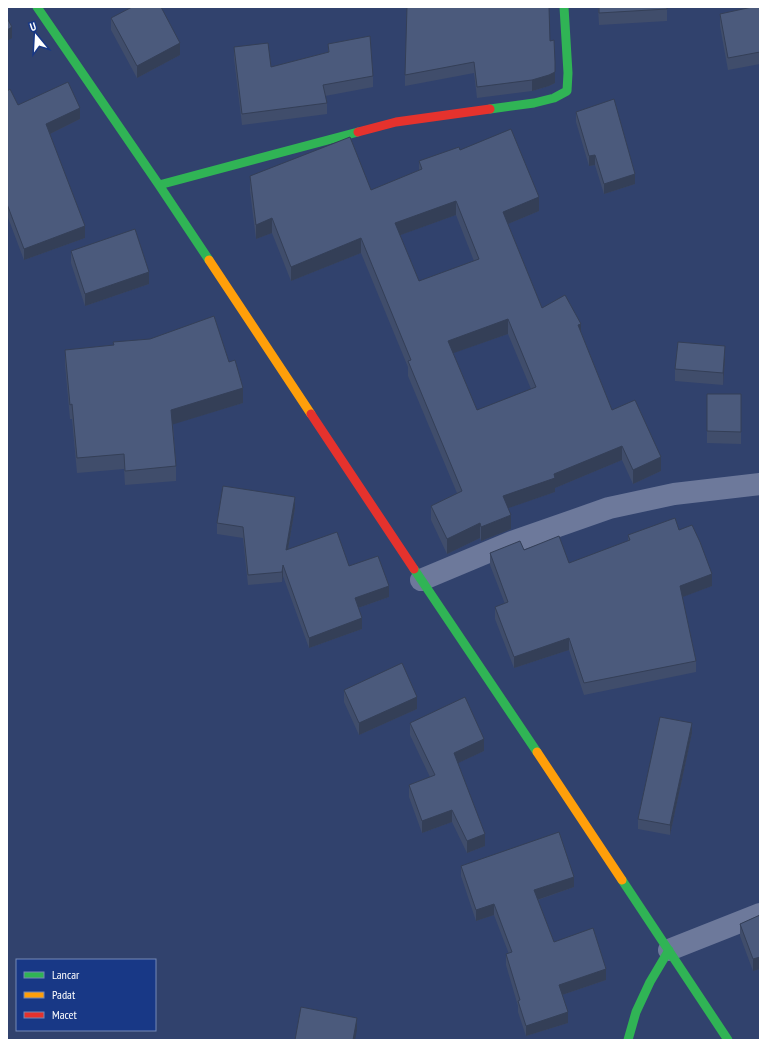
<svg xmlns="http://www.w3.org/2000/svg" width="767" height="1047" viewBox="0 0 767 1047" font-family="'PT Sans Narrow',sans-serif">
<rect width="100%" height="100%" fill="#31426d"/>
<g fill="none" stroke-linecap="round" stroke-linejoin="round">
<path stroke="#6d799b" stroke-width="22" d="M 421,580 L 512,542 L 609,508 L 674,494 L 760,484
M 669,950 L 760,914"/>
<path stroke="#30b455" stroke-width="9" d="M 37,7 L 159,185 L 209,260
M 490,109 L 534,103 L 554,98 L 567,91 L 568,73 L 564,7
M 159,185 L 358,132
M 414,569 L 537,752
M 622,880 L 728,1040
M 628,1040 L 636,1012 L 650,982 L 669,950"/>
<path stroke="#ff9f0a" stroke-width="9" d="M 209,260 L 311,414
M 537,752 L 622,880"/>
<path stroke="#e5322d" stroke-width="9" d="M 358,132 L 396,122 L 490,109
M 311,414 L 414,569"/>
</g>
<path fill="#404d6b" fill-rule="evenodd" d="M 598,7 L 667,7 L 667,21 L 599,25 Z
M 760,7 L 760,64 L 728,70 L 720,26 L 720,14 Z
M 111,18 L 180,55 L 137,78 L 111,30 Z
M 550,41 L 555,73 L 555,83 L 549,86 L 532,91 L 477,98 L 474,73 L 405,86 L 405,75 Z
M 328,44 L 373,76 L 373,87 L 325,96 L 327,103 L 327,114 L 242,125 L 234,58 L 234,47 L 271,67 L 328,52 Z
M 7,91 L 18,105 L 80,119 L 50,134 L 85,238 L 24,260 L 7,215 Z
M 576,112 L 635,184 L 604,194 L 595,165 L 589,166 L 576,122 Z
M 460,150 L 539,211 L 508,224 L 542,308 L 581,332 L 612,410 L 661,471 L 633,484 L 622,460 L 555,488 L 555,492 L 508,508 L 511,529 L 481,541 L 480,538 L 447,554 L 431,520 L 431,506 L 457,493 L 408,376 L 408,367 L 361,253 L 291,281 L 272,233 L 256,239 L 250,191 L 250,176 L 371,190 L 419,170 L 419,161 ZM 456,215 L 474,261 L 419,281 L 400,235 ZM 508,334 L 531,389 L 477,410 L 453,353 Z
M 71,251 L 149,284 L 85,306 L 71,263 Z
M 65,350 L 243,403 L 173,424 L 176,466 L 176,481 L 125,485 L 124,469 L 77,473 L 72,419 L 70,419 L 65,364 Z
M 725,359 L 723,385 L 675,381 L 675,369 Z
M 707,394 L 741,394 L 741,444 L 707,443 Z
M 295,508 L 288,550 L 349,566 L 389,597 L 358,608 L 362,629 L 309,648 L 283,576 L 282,582 L 248,585 L 243,538 L 217,534 L 217,523 Z
M 679,530 L 712,586 L 682,597 L 696,661 L 696,672 L 584,695 L 569,650 L 514,668 L 495,619 L 495,607 L 505,604 L 490,565 L 490,553 L 524,550 L 569,563 L 628,541 L 628,535 Z
M 344,690 L 417,709 L 359,735 L 344,702 Z
M 410,723 L 484,751 L 458,763 L 485,846 L 467,853 L 452,822 L 422,833 L 409,797 L 409,785 L 430,777 L 410,735 Z
M 692,733 L 670,835 L 638,829 L 638,819 Z
M 461,866 L 574,887 L 538,900 L 554,942 L 606,980 L 562,995 L 568,1023 L 526,1036 L 518,1012 L 518,1006 L 506,965 L 506,954 L 509,954 L 494,915 L 476,921 L 461,876 Z
M 760,915 L 760,969 L 753,971 L 740,936 L 740,924 Z"/>
<path fill="#343f57" d="M 12,27 L 12,38 L 7,41 L 7,30 Z
M 180,43 L 180,55 L 137,78 L 137,66 Z
M 555,62 L 555,83 L 549,86 L 532,91 L 532,80 Z
M 80,108 L 80,119 L 46,136 L 46,124 Z
M 595,155 L 595,165 L 589,166 L 589,156 Z
M 635,174 L 635,184 L 604,194 L 604,184 Z
M 539,197 L 539,211 L 503,226 L 503,212 Z
M 456,201 L 456,215 L 395,237 L 395,223 Z
M 272,218 L 272,233 L 256,239 L 256,225 Z
M 85,226 L 85,238 L 24,260 L 24,249 Z
M 361,238 L 361,253 L 291,281 L 291,267 Z
M 149,272 L 149,284 L 85,306 L 85,294 Z
M 508,319 L 508,334 L 448,355 L 448,341 Z
M 581,324 L 581,338 L 578,325 Z
M 725,346 L 725,359 L 723,385 L 723,373 Z
M 243,388 L 243,403 L 171,425 L 171,410 Z
M 622,446 L 622,460 L 555,488 L 555,492 L 503,510 L 503,496 L 554,474 Z
M 661,457 L 661,471 L 633,484 L 633,470 Z
M 295,497 L 295,508 L 286,561 L 286,550 Z
M 511,515 L 511,529 L 481,541 L 481,527 Z
M 480,523 L 480,538 L 447,554 L 447,539 Z
M 283,565 L 283,576 L 282,582 L 282,572 Z
M 712,574 L 712,586 L 680,598 L 680,586 Z
M 389,586 L 389,597 L 355,609 L 355,598 Z
M 362,618 L 362,629 L 309,648 L 309,638 Z
M 569,638 L 569,650 L 514,668 L 514,657 Z
M 417,697 L 417,709 L 359,735 L 359,723 Z
M 692,723 L 692,733 L 670,835 L 670,825 Z
M 484,739 L 484,751 L 454,765 L 454,753 Z
M 452,810 L 452,822 L 422,833 L 422,821 Z
M 485,834 L 485,846 L 467,853 L 467,841 Z
M 574,877 L 574,887 L 534,901 L 534,890 Z
M 494,904 L 494,915 L 476,921 L 476,910 Z
M 760,957 L 760,969 L 753,971 L 753,959 Z
M 606,969 L 606,980 L 559,996 L 559,985 Z
M 568,1012 L 568,1023 L 526,1036 L 526,1026 Z
M 357,1018 L 357,1030 L 355,1040 L 353,1040 Z"/>
<path fill="#4b5a7c" stroke="#343f57" fill-rule="evenodd" d="M 132,7 L 161,7 L 180,43 L 137,66 L 111,18 Z
M 407,7 L 549,7 L 550,41 L 554,40 L 555,62 L 555,72 L 549,75 L 532,80 L 477,87 L 474,62 L 405,75 Z
M 599,7 L 667,7 L 667,9 L 599,13 Z
M 752,7 L 760,7 L 760,52 L 728,58 L 720,14 Z
M 7,18 L 12,27 L 7,30 Z
M 370,36 L 373,76 L 323,85 L 327,103 L 242,114 L 234,47 L 268,43 L 271,67 L 329,52 L 328,44 Z
M 68,82 L 80,108 L 46,124 L 85,226 L 24,249 L 7,204 L 7,91 L 10,89 L 18,105 Z
M 614,99 L 635,174 L 604,184 L 595,155 L 589,156 L 576,112 Z
M 511,129 L 539,197 L 503,212 L 542,308 L 565,295 L 581,324 L 578,325 L 612,410 L 635,400 L 661,457 L 633,470 L 622,446 L 554,474 L 555,478 L 503,496 L 511,515 L 481,527 L 480,523 L 447,539 L 431,506 L 462,491 L 408,361 L 411,360 L 361,238 L 291,267 L 272,218 L 256,225 L 250,176 L 350,137 L 371,190 L 422,169 L 419,161 L 459,147 L 460,150 ZM 456,201 L 479,259 L 419,281 L 395,223 ZM 508,319 L 536,387 L 477,410 L 448,341 Z
M 135,229 L 149,272 L 85,294 L 71,251 Z
M 214,316 L 229,362 L 235,360 L 243,388 L 171,410 L 176,466 L 125,471 L 124,454 L 77,458 L 72,404 L 70,405 L 65,350 L 114,345 L 113,342 L 150,339 Z
M 678,342 L 725,346 L 723,373 L 675,369 Z
M 707,394 L 741,394 L 741,432 L 707,431 Z
M 223,486 L 295,497 L 286,550 L 337,532 L 349,566 L 378,556 L 389,586 L 355,598 L 362,618 L 309,638 L 283,565 L 282,572 L 248,575 L 243,527 L 217,523 Z
M 675,518 L 679,530 L 692,525 L 700,542 L 712,574 L 680,586 L 696,661 L 584,683 L 569,638 L 514,657 L 495,607 L 508,602 L 490,553 L 520,541 L 524,550 L 559,536 L 569,563 L 630,540 L 628,535 Z
M 402,663 L 417,697 L 359,723 L 344,690 Z
M 465,697 L 484,739 L 454,753 L 485,834 L 467,841 L 452,810 L 422,821 L 409,785 L 435,775 L 410,723 Z
M 660,717 L 692,723 L 670,825 L 638,819 Z
M 559,832 L 574,877 L 534,890 L 554,942 L 593,928 L 606,969 L 559,985 L 568,1012 L 526,1026 L 518,1001 L 520,1000 L 506,954 L 512,952 L 494,904 L 476,910 L 461,866 Z
M 760,915 L 760,957 L 753,959 L 740,924 Z
M 301,1007 L 357,1018 L 353,1040 L 295,1040 Z"/>
<rect width="767" height="1047" fill="none" stroke="#ffffff" stroke-width="16"/>
<rect x="16" y="959" width="140" height="72" fill="#183886" stroke="#7488b6"/>
<rect x="24" y="972" width="20" height="6" fill="#30b455" stroke="#7488b6"/>
<text x="52" y="979" font-size="12" fill="#ffffff">Lancar</text>
<rect x="24" y="992" width="20" height="6" fill="#ff9f0a" stroke="#7488b6"/>
<text x="52" y="999" font-size="12" fill="#ffffff">Padat</text>
<rect x="24" y="1012" width="20" height="6" fill="#e5322d" stroke="#7488b6"/>
<text x="52" y="1019" font-size="12" fill="#ffffff">Macet</text>
<g transform="translate(36 36) rotate(342)" stroke="#183886" stroke-width="3" paint-order="stroke">
<path d="M0-3L7 15L0 10L-7 15Z" fill="#ffffff"/>
<text y="-6" font-size="11" font-weight="bold" text-anchor="middle" fill="#ffffff">U</text>
</g>
</svg>
